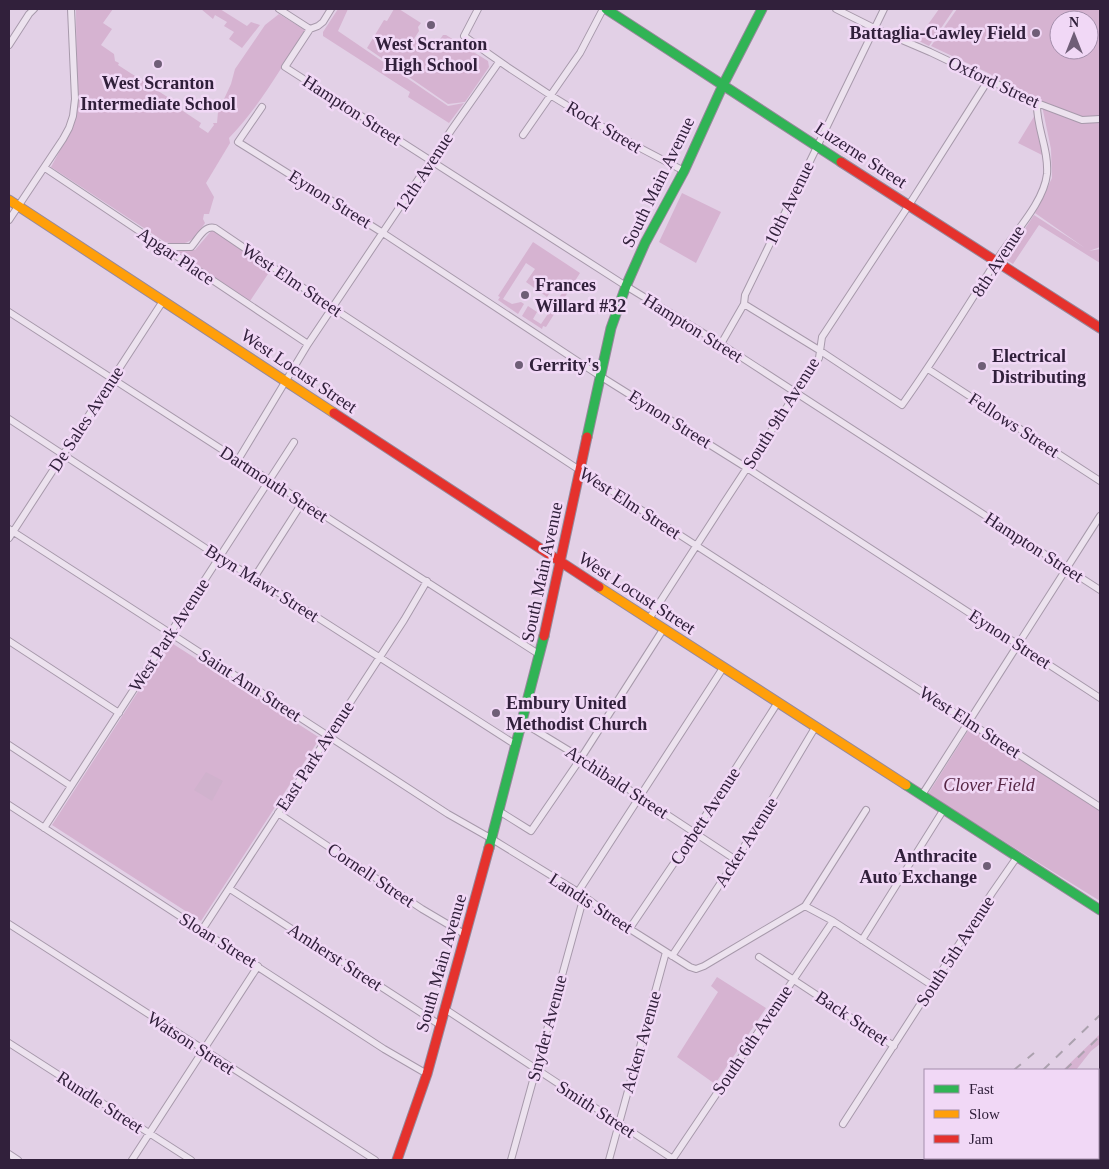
<svg xmlns="http://www.w3.org/2000/svg" width="1109" height="1169" viewBox="0 0 1109 1169" font-family="Georgia,serif">
<rect width="100%" height="100%" fill="#e2d0e6"/>
<path fill="#d6b3d1" fill-rule="evenodd" d="M 76,9 L 113,9 L 103,23 L 112,29 L 101,45 L 114,54 L 115,61 L 119,63 L 118,65 L 169,98 L 168,101 L 201,123 L 199,127 L 208,133 L 214,125 L 213,123 L 217,123 L 218,112 L 231,84 L 235,69 L 265,25 L 279,14 L 305,30 C 281,68 260,106 229,138 L 230,143 L 206,183 L 214,197 L 209,214 L 204,214 L 203,219 L 205,223 C 194,240 188,248 165,242 L 51,167 L 71,130 L 77,111 Z
M 201,9 L 220,9 L 247,26 L 251,22 L 260,25 L 242,48 L 229,39 L 234,32 L 224,26 L 227,22 L 215,15 L 213,19 Z
M 338,9 L 348,9 L 338,31 L 448,106 L 464,103 L 449,123 L 408,97 L 410,92 L 323,36 L 323,32 Z
M 394,9 L 399,9 L 421,23 L 418,27 L 419,31 L 414,39 L 432,51 L 443,35 L 446,35 L 488,61 L 489,67 L 465,102 L 448,104 L 367,48 L 384,20 L 387,21 Z
M 939,9 L 954,9 L 929,46 L 917,40 Z
M 957,9 L 1100,9 L 1100,247 L 1089,251 L 1100,249 L 1100,263 L 1039,225 L 1013,264 L 1005,259 L 1034,215 L 1085,248 L 1035,213 L 1052,178 L 1051,149 L 1041,101 L 986,72 L 931,46 ZM 1059,20 L 1089,20 L 1089,50 L 1059,50 Z
M 1035,115 L 1043,154 L 1042,155 L 1018,143 Z
M 682,193 L 721,212 L 696,263 L 659,242 Z
M 212,230 L 217,231 L 272,268 L 250,301 L 171,250 L 195,250 Z
M 533,242 L 580,273 L 546,327 L 543,326 L 542,329 L 522,316 L 528,306 L 537,312 L 533,319 L 541,324 L 565,289 L 556,283 L 547,297 L 526,282 L 535,269 L 526,263 L 503,299 L 512,304 L 521,302 L 524,304 L 518,314 L 498,300 L 500,297 L 498,296 Z
M 170,642 L 320,738 L 201,921 L 52,825 Z
M 971,726 L 1100,811 L 1100,901 L 928,794 Z
M 717,977 L 766,1008 L 715,1084 L 677,1057 L 718,992 L 711,986 Z
M 1100,1034 L 1100,1044 L 1091,1051 L 1076,1070 L 1063,1070 Z"/>
<path fill="#d0b2cd" d="M 206,772 L 223,781 L 212,801 L 194,790 Z"/>
<g fill="none" stroke-linecap="round" stroke-linejoin="round">
<defs>
<path id="street" d="M 279,9 L 310,29
M 331,9 L 323,22 L 318,26 L 310,29 L 285,67 L 626,286 L 721,344 L 1100,590
M 478,9 L 464,36 C 533,87 607,132 684,171
M 836,9 L 874,28 L 930,52 L 1037,103 L 1082,120 L 1100,119
M 9,45 L 29,14 L 34,9
M 262,107 L 238,142 L 383,233 L 600,376 L 747,468 L 1100,698
M 523,135 L 580,53 L 603,9
M 45,168 L 308,344
M 9,220 L 63,139 L 69,128 L 73,116 L 75,99 L 71,9
M 162,247 L 191,247 C 198,239 204,225 215,228 L 333,308 L 581,471 L 1100,807
M 744,304 L 819,350 L 902,405 C 938,355 969,303 1002,252 C 1017,230 1044,201 1047,174 C 1049,149 1036,127 1037,103
M 9,312 L 540,655
M 721,344 L 744,304 L 745,295 L 884,9
M 928,369 L 1100,481
M 9,419 L 219,557 L 284,596 L 516,745
M 238,460 L 308,344 L 452,129 L 499,62
M 9,529 L 170,633 L 448,814 L 492,839 L 578,892 L 625,926 L 690,967 L 696,969 L 704,966 L 805,906 L 866,810
M 9,538 L 163,301
M 254,578 L 302,503
M 649,619 L 722,506 L 819,358 L 822,337 L 909,205 L 989,79
M 9,641 L 119,713
M 522,722 L 581,758 L 736,860
M 9,745 L 71,786
M 922,795 L 1100,516
M 9,805 L 384,1049 L 427,1074
M 499,811 L 531,831 L 581,758 L 664,628
M 278,813 L 422,909 L 466,935
M 44,828 L 294,442
M 230,889 L 440,1025
M 578,892 L 723,668
M 805,906 L 833,921 L 933,986
M 9,924 L 375,1160
M 630,928 L 695,832 L 778,702
M 202,930 L 404,620 L 427,581
M 862,940 L 944,809
M 672,956 L 736,860 L 816,726
M 759,957 L 894,1046
M 445,1009 L 673,1159
M 9,1043 L 191,1160
M 843,1124 L 992,893 L 1017,857
M 9,1154 L 18,1160
M 132,1160 L 258,966
M 511,1160 L 584,896
M 609,1160 L 666,952
M 672,1160 L 833,921"/>
<path id="fast" d="M 606,9 L 841,162
M 587,437 L 611,328 L 626,286 L 645,243 L 684,171 L 723,85 L 762,9
M 906,785 L 1100,910
M 489,848 L 544,636"/>
<path id="slow" d="M 9,200 L 334,413
M 599,587 L 906,785"/>
<path id="jam" d="M 841,162 L 1100,328
M 334,413 L 599,587
M 544,636 L 587,437
M 397,1160 L 427,1074 L 489,848"/>
</defs>
<use href="#street" stroke="#a799ab" stroke-width="8"/>
<use href="#fast" stroke="#96889b" stroke-width="11"/>
<use href="#slow" stroke="#96889b" stroke-width="11"/>
<use href="#jam" stroke="#96889b" stroke-width="11"/>
<use href="#street" stroke="#ece2ee" stroke-width="6"/>
<use href="#fast" stroke="#30b455" stroke-width="9"/>
<use href="#slow" stroke="#ff9f0a" stroke-width="9"/>
<use href="#jam" stroke="#e5322d" stroke-width="9"/>
<path stroke="#aba1ae" stroke-width="2" stroke-dasharray="9 9" stroke-linecap="butt" d="M 1014,1070 L 1034,1053
M 1043,1070 L 1100,1015
M 1065,1070 L 1100,1036
M 942,1160 L 945,1158
M 972,1160 L 974,1158"/>
</g>
<g fill="#6f5e77" stroke="#f1d8f6" stroke-width="2">
<circle cx="431" cy="25" r="5"/>
<circle cx="1036" cy="33" r="5"/>
<circle cx="158" cy="64" r="5"/>
<circle cx="525" cy="295" r="5"/>
<circle cx="519" cy="365" r="5"/>
<circle cx="982" cy="366" r="5"/>
<circle cx="496" cy="713" r="5"/>
<circle cx="987" cy="866" r="5"/>
</g>
<g text-anchor="middle" dominant-baseline="central" stroke-width="5" stroke-linejoin="round" paint-order="stroke">
<g font-size="18" font-weight="bold" fill="#31203b" stroke="#f1d8f6" text-anchor="start">
<text x="1026" y="33" text-anchor="end">Battaglia-Cawley Field</text>
<text x="431" y="44" text-anchor="middle">West Scranton<tspan x="431" dy="21">High School</tspan></text>
<text x="158" y="83" text-anchor="middle">West Scranton<tspan x="158" dy="21">Intermediate School</tspan></text>
<text x="535" y="285">Frances<tspan x="535" dy="21">Willard #32</tspan></text>
<text x="992" y="356">Electrical<tspan x="992" dy="21">Distributing</tspan></text>
<text x="529" y="365">Gerrity's</text>
<text x="506" y="703">Embury United<tspan x="506" dy="21">Methodist Church</tspan></text>
<text x="977" y="856" text-anchor="end">Anthracite<tspan x="977" dy="21">Auto Exchange</tspan></text>
</g>
<g font-size="18" fill="#31203b" stroke="#f1d8f6">
<text transform="translate(994 82) rotate(25)">Oxford Street</text>
<text transform="translate(352 110) rotate(33)">Hampton Street</text>
<text transform="translate(604 127) rotate(31)">Rock Street</text>
<text transform="translate(861 155) rotate(33)">Luzerne Street</text>
<text transform="translate(424 172) rotate(-57)">12th Avenue</text>
<text transform="translate(658 182) rotate(-64)">South Main Avenue</text>
<text transform="translate(330 199) rotate(32)">Eynon Street</text>
<text transform="translate(789 203) rotate(-64)">10th Avenue</text>
<text transform="translate(176 256) rotate(34)">Apgar Place</text>
<text transform="translate(998 261) rotate(-57)">8th Avenue</text>
<text transform="translate(292 280) rotate(34)">West Elm Street</text>
<text transform="translate(693 328) rotate(32)">Hampton Street</text>
<text transform="translate(299 371) rotate(34)">West Locust Street</text>
<text transform="translate(781 413) rotate(-58)">South 9th Avenue</text>
<text transform="translate(86 419) rotate(-57)">De Sales Avenue</text>
<text transform="translate(670 419) rotate(32)">Eynon Street</text>
<text transform="translate(1014 425) rotate(33)">Fellows Street</text>
<text transform="translate(274 484) rotate(33)">Dartmouth Street</text>
<text transform="translate(630 503) rotate(33)">West Elm Street</text>
<text transform="translate(1034 547) rotate(33)">Hampton Street</text>
<text transform="translate(542 572) rotate(-78)">South Main Avenue</text>
<text transform="translate(262 583) rotate(32)">Bryn Mawr Street</text>
<text transform="translate(637 593) rotate(33)">West Locust Street</text>
<text transform="translate(169 635) rotate(-57)">West Park Avenue</text>
<text transform="translate(1010 639) rotate(33)">Eynon Street</text>
<text transform="translate(250 685) rotate(33)">Saint Ann Street</text>
<text transform="translate(970 722) rotate(33)">West Elm Street</text>
<text transform="translate(315 756) rotate(-57)">East Park Avenue</text>
<text transform="translate(617 782) rotate(33)">Archibald Street</text>
<text transform="translate(705 816) rotate(-57)">Corbett Avenue</text>
<text transform="translate(746 842) rotate(-58)">Acker Avenue</text>
<text transform="translate(371 875) rotate(34)">Cornell Street</text>
<text transform="translate(591 903) rotate(33)">Landis Street</text>
<text transform="translate(218 940) rotate(32)">Sloan Street</text>
<text transform="translate(955 951) rotate(-57)">South 5th Avenue</text>
<text transform="translate(335 957) rotate(33)">Amherst Street</text>
<text transform="translate(441 963) rotate(-74)">South Main Avenue</text>
<text transform="translate(852 1018) rotate(34)">Back Street</text>
<text transform="translate(547 1028) rotate(-75)">Snyder Avenue</text>
<text transform="translate(752 1040) rotate(-56)">South 6th Avenue</text>
<text transform="translate(641 1042) rotate(-74)">Acken Avenue</text>
<text transform="translate(191 1043) rotate(33)">Watson Street</text>
<text transform="translate(100 1102) rotate(33)">Rundle Street</text>
<text transform="translate(596 1109) rotate(33)">Smith Street</text>
</g>
<g font-size="18" font-style="italic" fill="#572745" stroke="#f1d8f6">
<text x="989" y="785">Clover Field</text>
</g>
</g>
<rect width="1109" height="1169" fill="none" stroke="#31203b" stroke-width="20"/>
<rect x="924" y="1069" width="175" height="90" fill="#f1d8f6" stroke="#a48eab"/>
<rect x="934" y="1085" width="25" height="8" fill="#30b455" stroke="#a48eab"/>
<text x="969" y="1094" font-size="15" fill="#31203b">Fast</text>
<rect x="934" y="1110" width="25" height="8" fill="#ff9f0a" stroke="#a48eab"/>
<text x="969" y="1119" font-size="15" fill="#31203b">Slow</text>
<rect x="934" y="1135" width="25" height="8" fill="#e5322d" stroke="#a48eab"/>
<text x="969" y="1144" font-size="15" fill="#31203b">Jam</text>
<g transform="translate(1074 35)"><circle r="24" fill="#f1d8f6" stroke="#a48eab"/>
<path d="M0-4L9 19L0 12L-9 19Z" fill="#6f5e77"/>
<text y="-8" font-size="14" font-weight="bold" text-anchor="middle" fill="#31203b">N</text>
</g>
</svg>
